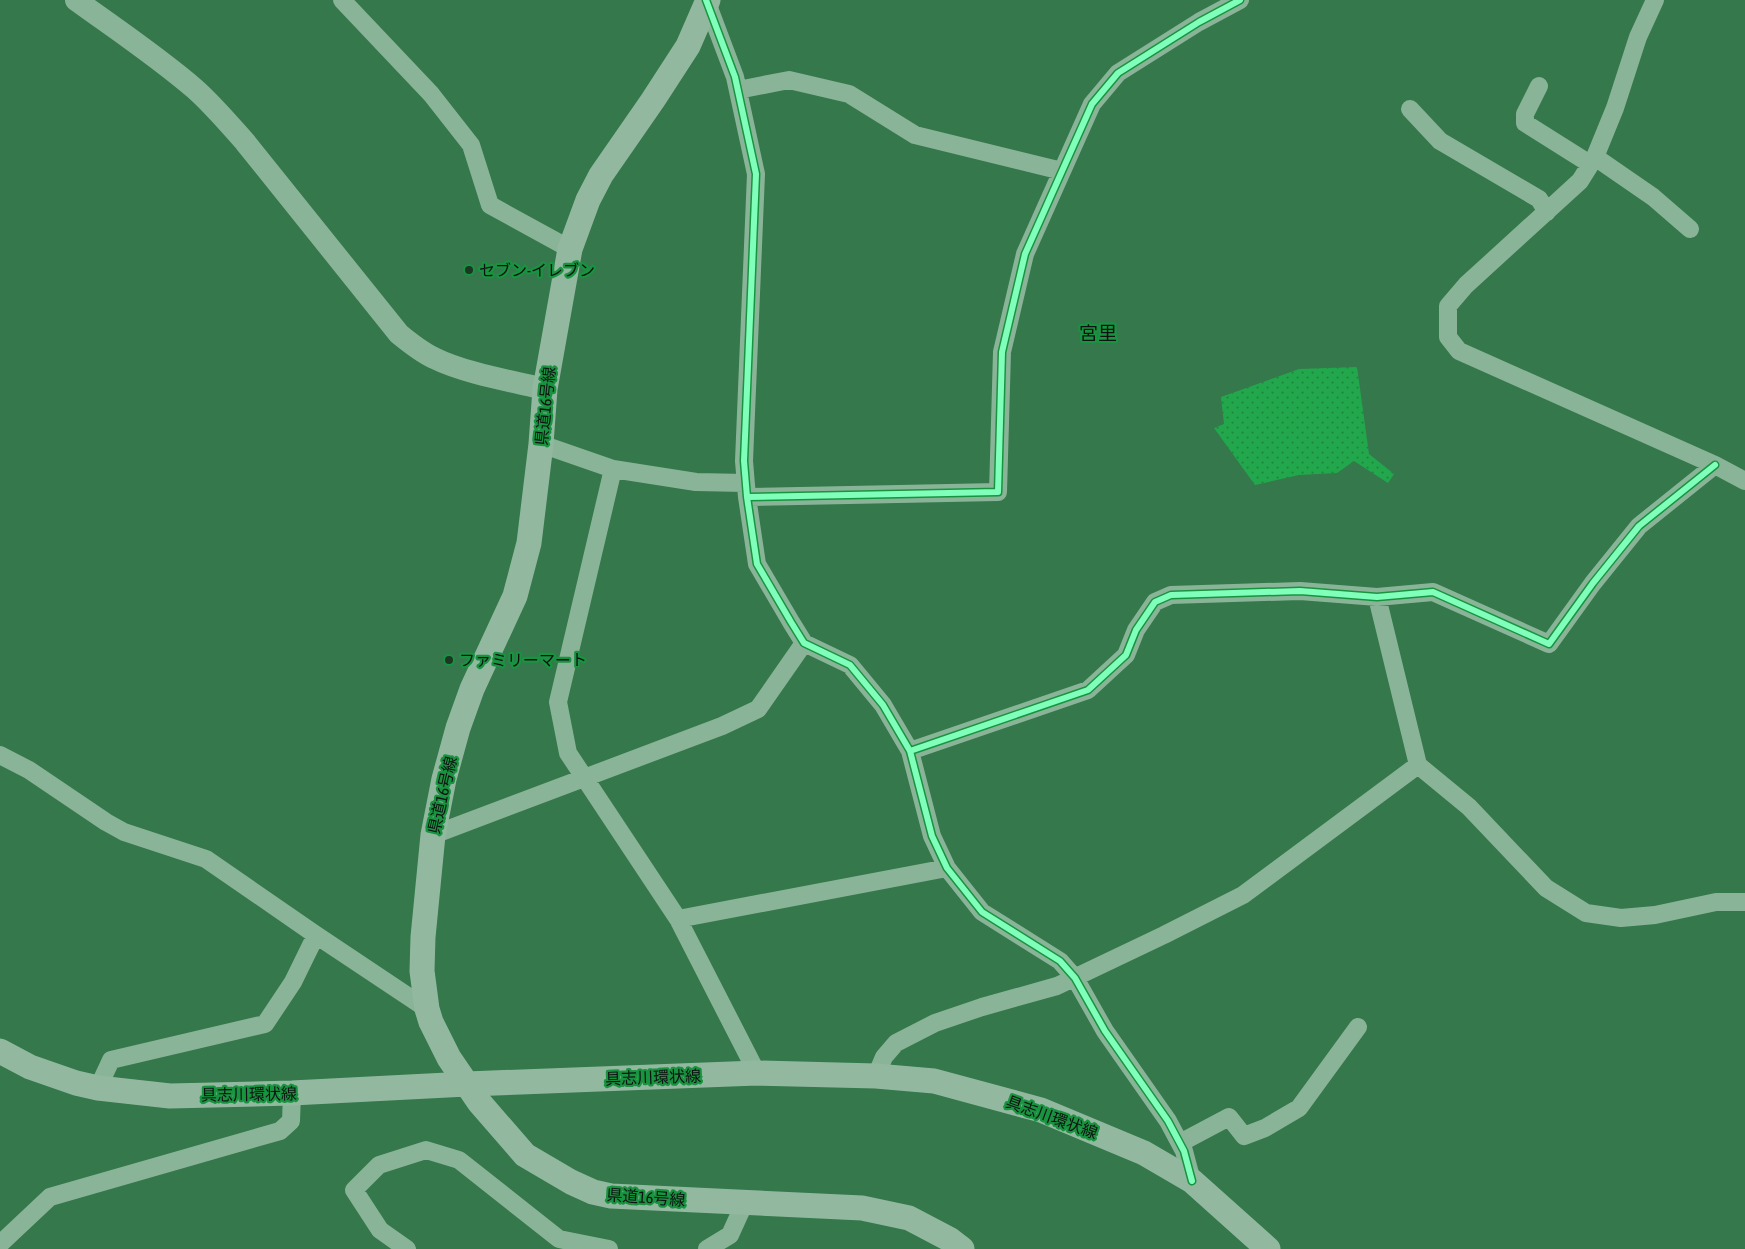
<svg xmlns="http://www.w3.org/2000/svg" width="1745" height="1249" viewBox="0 0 1745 1249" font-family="'Asap Condensed','Noto Sans JP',sans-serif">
<defs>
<pattern id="park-dots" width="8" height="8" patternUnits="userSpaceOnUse" patternTransform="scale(1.25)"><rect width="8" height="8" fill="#23a74d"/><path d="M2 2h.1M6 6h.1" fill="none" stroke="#1d873f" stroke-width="1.8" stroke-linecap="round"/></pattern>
</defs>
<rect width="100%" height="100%" fill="#34784b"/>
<path fill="url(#park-dots)" d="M 1357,367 L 1369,454 L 1394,474 L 1388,483 L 1354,461 L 1337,473 L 1299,475 L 1255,485 L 1214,428 L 1224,424 L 1221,397 L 1299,369 Z"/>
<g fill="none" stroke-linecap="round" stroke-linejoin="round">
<path stroke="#8ab498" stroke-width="18" d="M 342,0 L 431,94 L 471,145 L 490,205 L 570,249
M 706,0 L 735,77 L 756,174 L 744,461 L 747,497 L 757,564 L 791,622 L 804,643 L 850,665 L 883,705 L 910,751 L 932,836 L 947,868 L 982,912 L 1060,961 L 1075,978 L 1105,1031 L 1168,1121 L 1184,1151 L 1192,1181
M 1655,0 L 1638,37 L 1615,108 L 1595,157 L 1580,181 L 1466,285 L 1448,306 L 1448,337 L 1459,351 L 1715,465 L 1745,481
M 1539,86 L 1525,114 L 1525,123 L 1590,164
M 738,90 L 789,80 L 849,94 L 915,135 L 1062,171
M 1410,109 L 1440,141 L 1539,199 L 1547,212
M 1595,157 L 1653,197 L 1690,229
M 541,444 L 613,469 L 696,482 L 745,483
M 613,469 L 558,702 L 568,753 L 678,919 L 757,1073
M 747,497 L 998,492 L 1002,352 L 1025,254 L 1092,104 L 1118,73 L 1199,22 L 1240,0
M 1377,597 L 1418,765 L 1469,807 L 1546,888 L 1586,913 L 1621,918 L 1655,915 L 1716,902 L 1745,902
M 910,751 L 1088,690 L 1126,655 L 1136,630 L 1155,602 L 1171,595 L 1300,591 L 1377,597 L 1433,592 L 1549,644 L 1593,583 L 1639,526 L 1715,465
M 0,755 L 29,770 L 106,822 L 124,832 L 206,859 L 316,935 L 427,1009
M 433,835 L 722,726 L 758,709 L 804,643
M 678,919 L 947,868
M 876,1076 L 884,1057 L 896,1043 L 935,1023 L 982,1007 L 1057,986 L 1164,935 L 1243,895 L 1418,765
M 98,1088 L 111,1060 L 265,1024 L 293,982 L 316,935
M 1180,1143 L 1229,1117 L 1244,1136 L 1265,1128 L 1299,1108 L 1358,1027
M 0,1244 L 50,1197 L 280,1131 L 291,1121 L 292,1093
M 407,1249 L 380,1230 L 354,1190 L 379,1165 L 426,1150 L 459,1160 L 559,1239 L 609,1249
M 707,1249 L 730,1235 L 745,1202"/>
<path stroke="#8ab498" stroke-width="22" d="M 76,0 C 116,29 158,57 195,89 C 213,105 229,124 245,142 L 399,334 C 410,343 421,352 434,358 C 464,373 511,381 545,389"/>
<path stroke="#92b99f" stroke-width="25" d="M 708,0 L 688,46 L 653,100 L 601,175 L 588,200 L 570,249 L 545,389 L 541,444 L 529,543 L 515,596 L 472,689 L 458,728 L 444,779 L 433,835 L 423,937 L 422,971 L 427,1009 L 431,1022 L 449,1058 L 479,1102 L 525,1155 L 571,1182 L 593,1192 L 611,1196 L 862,1208 L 909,1218 L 949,1239 L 962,1249
M 0,1051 L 30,1067 L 76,1083 L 98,1088 L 170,1096 L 292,1093 L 467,1084 L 757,1073 L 876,1076 L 934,1081 L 1041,1110 L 1144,1153 L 1192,1181 L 1268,1249"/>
<defs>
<path id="cycleway" d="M 706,0 L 735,77 L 756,174 L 744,461 L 747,497 L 757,564 L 791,622 L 804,643 L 850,665 L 883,705 L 910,751 L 932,836 L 947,868 L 982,912 L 1060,961 L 1075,978 L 1105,1031 L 1168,1121 L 1184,1151 L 1192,1181
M 747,497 L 998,492 L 1002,352 L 1025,254 L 1092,104 L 1118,73 L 1199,22 L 1240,0
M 910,751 L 1088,690 L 1126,655 L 1136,630 L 1155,602 L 1171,595 L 1300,591 L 1377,597 L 1433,592 L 1549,644 L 1593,583 L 1639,526 L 1715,465"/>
</defs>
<use href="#cycleway" stroke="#189441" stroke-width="9"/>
<use href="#cycleway" stroke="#80ffba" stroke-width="6"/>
</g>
<g fill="#1d3525" stroke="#189441" stroke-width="2">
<circle cx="469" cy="270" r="5"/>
<circle cx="449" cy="660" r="5"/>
</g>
<g text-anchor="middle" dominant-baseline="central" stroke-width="4.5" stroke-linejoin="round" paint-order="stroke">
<g font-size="16" fill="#111" stroke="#189441" text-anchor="start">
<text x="479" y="270">セブン-イレブン</text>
<text x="459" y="660">ファミリーマート</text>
</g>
<g font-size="16" fill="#111" stroke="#189441">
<text transform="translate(545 406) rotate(-84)">県道16号線</text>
<text transform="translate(442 795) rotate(-77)">県道16号線</text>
<text transform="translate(653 1077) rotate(-2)">具志川環状線</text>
<text transform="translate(249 1094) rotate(-1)">具志川環状線</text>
<text transform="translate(1052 1117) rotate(20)">具志川環状線</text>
<text transform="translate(646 1197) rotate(4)">県道16号線</text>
</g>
<g font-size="19" fill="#111" stroke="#189441">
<text x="1098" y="333">宮里</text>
</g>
</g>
</svg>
